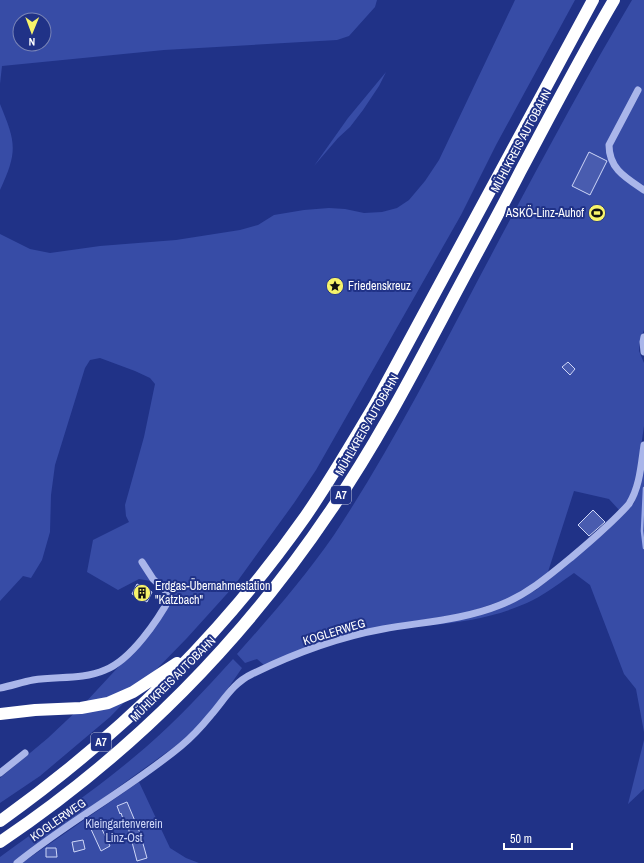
<svg xmlns="http://www.w3.org/2000/svg" width="644" height="863" viewBox="0 0 644 863" font-family="'Archivo Narrow',sans-serif">
<rect width="100%" height="100%" fill="#203287"/>
<path fill="#374ca6" fill-rule="evenodd" d="M 0,0 L 377,0 L 375,7 L 349,36 L 337,40 L 164,50 L 2,66 L 0,84 ZM 20,20 L 44,20 L 44,44 L 20,44 Z
M 515,0 L 575,0 L 496,145 L 461,215 L 316,470 L 294,503 L 234,586 L 187,638 L 110,717 L 40,776 L 0,803 L 0,778 L 48,738 L 84,704 L 135,649 L 167,609 L 175,594 L 155,577 L 151,581 L 139,579 L 118,590 L 87,572 L 93,540 L 129,522 L 126,516 L 125,505 L 144,437 L 155,384 L 150,378 L 135,371 L 100,358 L 90,360 L 85,368 L 55,465 L 51,495 L 50,532 L 42,560 L 31,578 L 23,576 L 0,601 L 0,234 L 30,249 L 50,253 L 100,246 L 176,240 L 240,230 L 258,225 L 274,215 L 304,210 L 329,208 L 345,209 L 364,213 L 382,212 L 397,208 L 409,200 L 425,181 L 439,160 Z
M 632,0 L 644,0 L 644,330 L 640,341 L 639,351 L 644,363 L 644,426 L 638,468 L 636,481 L 628,500 L 620,511 L 609,499 L 574,491 L 547,575 L 507,599 L 466,613 L 384,626 L 264,665 L 257,659 L 245,663 L 237,654 C 271,616 305,577 334,535 C 388,453 433,366 478,280 C 528,186 578,91 632,0 Z
M 386,72 L 379,86 L 363,110 L 350,127 L 338,138 L 314,166 L 348,118 Z
M 0,104 C 16,143 18,151 0,190 Z
M 644,462 L 644,732 L 636,689 L 624,674 L 590,585 L 574,573 C 561,582 547,593 533,600 C 501,616 465,622 431,625 L 507,605 L 536,590 L 608,530 L 634,503 L 641,482 Z
M 233,659 L 242,668 L 222,697 L 203,721 L 181,742 L 13,863 L 0,863 L 0,857 C 49,821 100,787 146,747 C 177,720 205,690 233,659 Z
M 644,740 L 644,789 L 628,804 Z
M 139,782 L 170,848 L 186,858 L 199,863 L 22,863 Z"/>
<g fill="none" stroke-linecap="round" stroke-linejoin="round">
<path stroke="#9dadeb" stroke-width="2.5" d="M 644,488 L 642,531 L 644,548"/>
</g>
<path fill="#495caf" stroke="#ced6f7" d="M 589,152 L 607,161 L 590,195 L 572,186 Z
M 568,362 L 575,369 L 570,375 L 562,367 Z
M 593,510 L 605,522 L 589,536 L 578,525 Z
M 137,584 L 152,592 L 147,602 L 132,594 Z
M 127,802 L 140,833 L 147,858 L 137,861 L 128,827 L 126,827 L 121,813 L 120,814 L 117,806 Z
M 99,823 L 110,846 L 101,851 L 90,827 Z
M 83,840 L 85,849 L 74,852 L 72,842 Z
M 46,848 L 56,848 L 57,857 L 46,857 Z"/>
<g fill="none" stroke-linecap="round" stroke-linejoin="round">
<path stroke="#aab6ea" stroke-width="7" d="M 638,90 L 609,145 C 609,169 626,178 644,190
M 644,337 L 643,342 L 644,352
M 0,688 C 11,686 22,682 33,680 C 57,676 82,680 105,670 C 131,660 158,620 171,596 L 153,579 L 142,562
M 0,773 L 25,753
M 17,863 C 69,821 129,789 181,746 C 192,737 202,726 211,715 C 224,700 233,683 252,674 C 293,654 338,637 383,629 C 422,622 463,620 500,605 C 528,594 550,575 573,556 C 592,540 612,523 629,504 C 640,486 641,465 644,445"/>
<path stroke="#fff" stroke-width="12" d="M 0,714 L 35,710 L 81,708 L 108,703 L 133,692 L 177,663
M 0,821 C 118,737 222,635 305,517 C 330,481 352,443 374,406 L 593,0
M 0,842 C 131,754 243,641 331,510 C 373,449 408,383 443,317 C 468,269 495,221 520,172 C 551,114 581,56 614,0"/>
</g>
<defs>
<symbol id="stadium-disc" viewBox="-11 -11 22 22"><circle r="9.5" fill="#f7f36a" stroke="#203287"/><path d="M0-5a6.5 5 0 1 0 0 10a6.5 5 0 1 0 0-10ZM-3.5-1.8h7v3.6h-7Z" fill="#111"/></symbol>
<symbol id="sight-disc" viewBox="-11 -11 22 22"><circle r="9.5" fill="#f7f36a" stroke="#203287"/><path d="M0-6L1.8-2.2L6-1.7L2.9 1.2L3.7 5.4L0 3.3L-3.7 5.4L-2.9 1.2L-6-1.7L-1.8-2.2Z" fill="#111"/></symbol>
<symbol id="building-disc" viewBox="-11 -11 22 22"><circle r="9.5" fill="#f7f36a" stroke="#203287"/><path d="M-4-6H4V6H1V3H-1V6H-4ZM-2.5-4.3h1.7v1.8h-1.7ZM.8-4.3h1.7v1.8H.8ZM-2.5-1h1.7V.8h-1.7ZM.8-1h1.7V.8H.8Z" fill="#111"/></symbol>
</defs>
<g fill-rule="evenodd">
<use href="#stadium-disc" x="587" y="203" width="20" height="20"/>
<use href="#sight-disc" x="325" y="276" width="20" height="20"/>
<use href="#building-disc" x="132" y="583" width="20" height="20"/>
</g>
<g text-anchor="middle" dominant-baseline="central" stroke-width="4" stroke-linejoin="round" paint-order="stroke">
<g fill="#203287" stroke="#bcc2db" stroke-width="1">
<rect x="331" y="486" width="20" height="18" rx="3"/>
<rect x="91" y="733" width="20" height="18" rx="3"/>
</g>
<g font-size="11" font-weight="bold" fill="#fff">
<text x="341" y="495">A7</text>
<text x="101" y="742">A7</text>
</g>
<g font-size="12" fill="#fff" stroke="#203287">
<text transform="translate(521 141) rotate(-62)">MÜHLKREIS AUTOBAHN</text>
<text transform="translate(367 425) rotate(-60)">MÜHLKREIS AUTOBAHN</text>
<text transform="translate(334 632) rotate(-17)">KOGLERWEG</text>
<text transform="translate(173 679) rotate(-45)">MÜHLKREIS AUTOBAHN</text>
<text transform="translate(58 820) rotate(-35)">KOGLERWEG</text>
</g>
<g font-size="12" fill="#fff" stroke="#203287" text-anchor="start">
<text x="584" y="213" text-anchor="end">ASKÖ-Linz-Auhof</text>
<text x="348" y="286">Friedenskreuz</text>
<text x="155" y="586">Erdgas-Übernahmestation<tspan x="155" dy="14">"Katzbach"</tspan></text>
</g>
<g font-size="12" fill="#ced6f7" stroke="#203287">
<text x="124" y="824">Kleingartenverein<tspan x="124" dy="14">Linz-Ost</tspan></text>
</g>
</g>
<g transform="translate(32 32) rotate(181)"><circle r="19" fill="#203287" stroke="#7984b7"/>
<path d="M0-3L7 15L0 10L-7 15Z" fill="#f7f36a"/>
<text y="-6" font-size="11" font-weight="bold" text-anchor="middle" fill="#ffffff">N</text>
</g>
<path d="M504 843v6h68v-6" fill="none" stroke="#ffffff" stroke-width="2"/>
<text x="510" y="843" font-size="12" fill="#ffffff" stroke="#203287" stroke-width="3" paint-order="stroke">50 m</text>
</svg>
